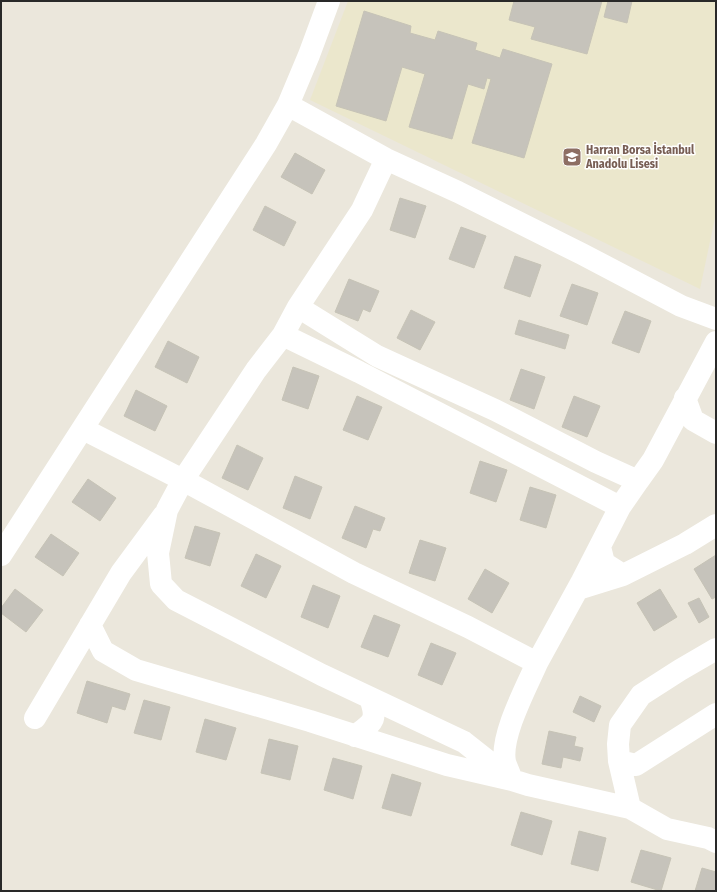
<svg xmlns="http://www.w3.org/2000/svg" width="717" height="892" viewBox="0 0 717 892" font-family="'Fira Sans Condensed',sans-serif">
<rect width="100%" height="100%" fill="#ebe7dc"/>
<path fill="#ebe7cc" d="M 348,1 L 716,1 L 716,213 L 700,289 L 310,100 Z"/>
<path fill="#c6c3bb" stroke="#c6c3b6" d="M 514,1 L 602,1 L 587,54 L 531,39 L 535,27 L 509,20 Z
M 608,1 L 632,1 L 627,23 L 604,17 Z
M 364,11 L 411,26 L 410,33 L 435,40 L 438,31 L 477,43 L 475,50 L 500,58 L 503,49 L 552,64 L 524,158 L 472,143 L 491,79 L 487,78 L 484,89 L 468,84 L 452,139 L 409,127 L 425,74 L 402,67 L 386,121 L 336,106 Z
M 295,153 L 325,170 L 312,194 L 281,177 Z
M 400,198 L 426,206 L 415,238 L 390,230 Z
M 265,206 L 296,222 L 284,246 L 253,230 Z
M 461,227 L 486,236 L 474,268 L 449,259 Z
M 515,256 L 541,265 L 530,297 L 504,288 Z
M 349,279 L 379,291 L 370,312 L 363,309 L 358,321 L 335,312 Z
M 572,284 L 598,293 L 587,325 L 560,316 Z
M 411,310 L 435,322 L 420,350 L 397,338 Z
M 625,311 L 651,321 L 639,353 L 612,343 Z
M 519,320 L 569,335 L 565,349 L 515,334 Z
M 168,341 L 199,357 L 187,383 L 155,367 Z
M 293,367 L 319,376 L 308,409 L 282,400 Z
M 521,369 L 545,377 L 534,409 L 510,400 Z
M 136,390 L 167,406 L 155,431 L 124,416 Z
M 357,396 L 382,407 L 368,440 L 343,430 Z
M 574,396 L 600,406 L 587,437 L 562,427 Z
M 237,445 L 263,458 L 248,490 L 222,478 Z
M 480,461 L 507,470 L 496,502 L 470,493 Z
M 295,476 L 322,487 L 310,519 L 283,508 Z
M 88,479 L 116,498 L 100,521 L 72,502 Z
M 530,487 L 556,495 L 546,528 L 520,520 Z
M 355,506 L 385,518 L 380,531 L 373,529 L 366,548 L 342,538 Z
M 195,526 L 220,533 L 210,566 L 185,558 Z
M 51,534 L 79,553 L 63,576 L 35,557 Z
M 420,540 L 446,548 L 435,581 L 409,573 Z
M 256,554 L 281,566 L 266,598 L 241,586 Z
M 716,555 L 716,597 L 712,599 L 694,569 Z
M 485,569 L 509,583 L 492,613 L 468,599 Z
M 313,585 L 340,596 L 328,628 L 301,617 Z
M 15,589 L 43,610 L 26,632 L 1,613 L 1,608 Z
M 660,589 L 677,617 L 654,631 L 637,603 Z
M 699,598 L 709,617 L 699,623 L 688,603 Z
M 374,615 L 400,625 L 388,657 L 361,647 Z
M 431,643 L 456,653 L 442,685 L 418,675 Z
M 87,681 L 130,694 L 125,710 L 112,706 L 107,723 L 77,713 Z
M 580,696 L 601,706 L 594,722 L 573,712 Z
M 144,700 L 170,707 L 161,740 L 134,733 Z
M 205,719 L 236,728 L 226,760 L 196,752 Z
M 549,731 L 576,737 L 574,746 L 583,748 L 580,761 L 563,757 L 561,768 L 542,764 Z
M 269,739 L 298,746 L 290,780 L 261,773 Z
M 333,758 L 362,766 L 353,799 L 324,790 Z
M 392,774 L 421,783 L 411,816 L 382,808 Z
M 521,812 L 552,821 L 542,855 L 511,845 Z
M 579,831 L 606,838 L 598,871 L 571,864 Z
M 641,850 L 671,858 L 661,891 L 631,882 Z
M 702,868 L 716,872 L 716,891 L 695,891 Z"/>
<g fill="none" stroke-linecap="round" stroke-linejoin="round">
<path stroke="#fff" stroke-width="22" d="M 288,105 L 386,159 L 458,192 L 582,254 L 681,306 L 716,319
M 386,159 L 362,210 L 298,307 L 283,335 L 256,370 L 183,480 L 167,510 L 158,553 L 161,584 L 176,600 L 322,675 L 464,742 L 512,780
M 298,307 L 377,356 L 495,410 L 596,462 L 638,481 L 653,460 L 716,342
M 283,335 L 359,372 L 620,507
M 685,398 L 693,420 L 716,433
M 83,429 L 183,480 L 354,573 L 468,627 L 537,663 L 582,581 L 620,507 L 638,481
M 600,547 L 604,563 L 623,575 L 685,544 L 716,525
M 1,555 L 266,144 L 288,105 L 309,55 L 329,1
M 578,589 L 623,575
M 90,625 L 103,651 L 136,670 L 310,721 L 447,765 L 512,780 L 528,785 L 630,808
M 716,649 L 680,670 L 641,695 L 620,725 L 618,744 L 619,761 L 636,765 L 716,714
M 35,718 L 121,573 L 163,516
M 355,736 C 373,722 378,721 370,698
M 619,761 L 630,808 L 667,829 L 708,838 L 716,842
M 512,780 C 510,774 507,768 505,762 C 500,736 526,688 537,663"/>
</g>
<defs>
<symbol id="school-square" viewBox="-11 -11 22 22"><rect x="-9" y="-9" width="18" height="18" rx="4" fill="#8d6e63" stroke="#fff"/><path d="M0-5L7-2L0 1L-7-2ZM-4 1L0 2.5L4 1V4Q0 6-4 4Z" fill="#fff"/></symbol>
</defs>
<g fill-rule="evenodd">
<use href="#school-square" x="561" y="146" width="22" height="22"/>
</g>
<g text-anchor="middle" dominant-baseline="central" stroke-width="3" stroke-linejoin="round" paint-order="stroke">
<g font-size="12" font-weight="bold" fill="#785e54" stroke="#fff" text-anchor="start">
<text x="586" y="150">Harran Borsa İstanbul<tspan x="586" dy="14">Anadolu Lisesi</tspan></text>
</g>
</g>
<rect width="717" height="892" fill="none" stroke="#292929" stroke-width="4"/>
</svg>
